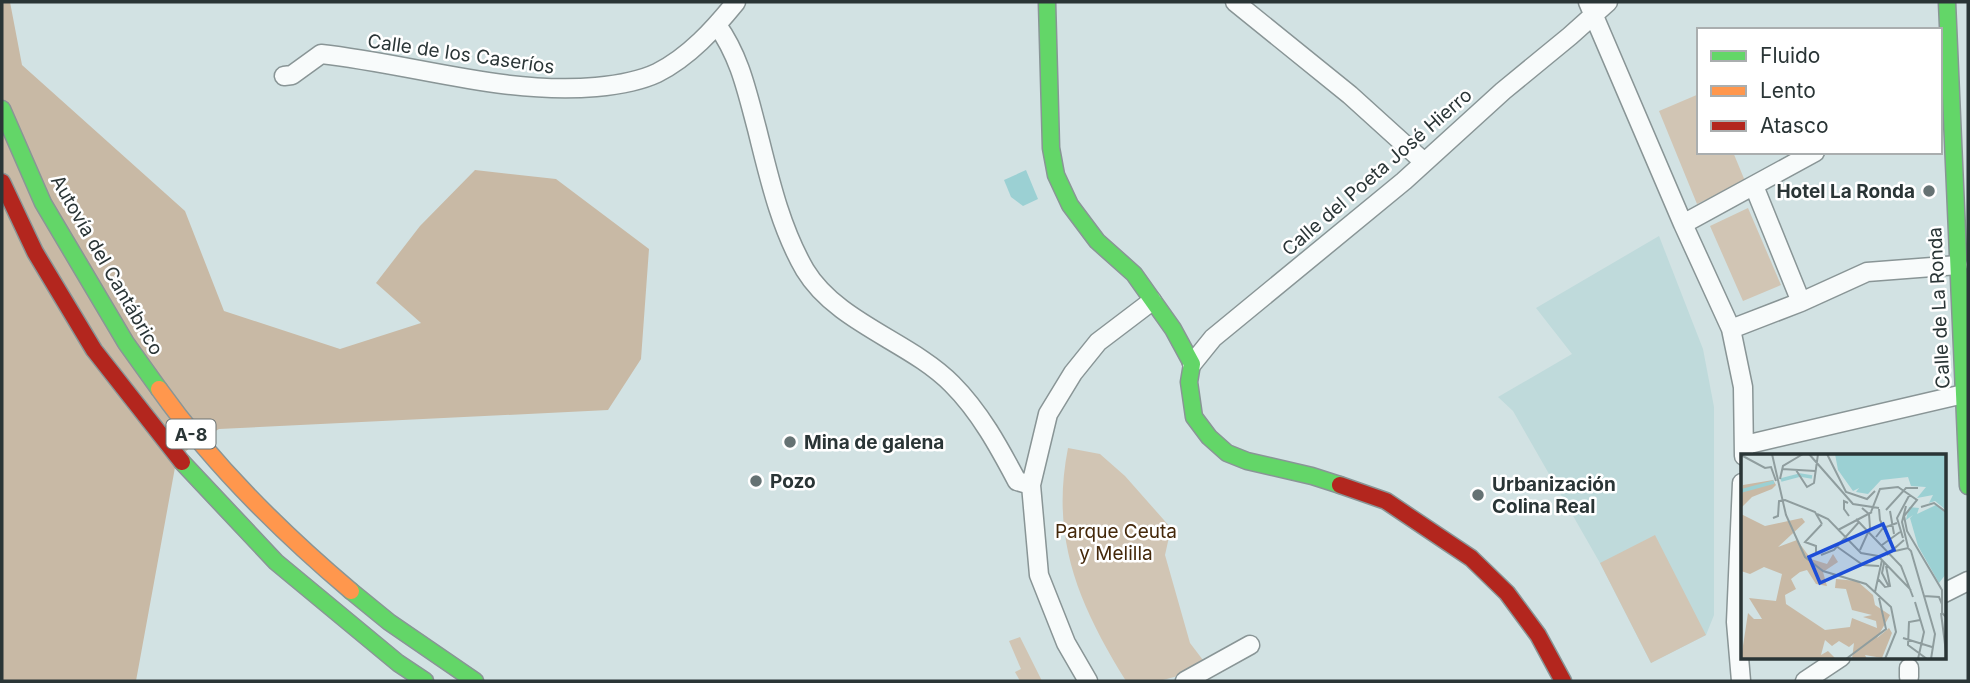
<svg xmlns="http://www.w3.org/2000/svg" width="1970" height="683" viewBox="0 0 1970 683" font-family="Inter,sans-serif">
<rect width="100%" height="100%" fill="#d2e2e3"/>
<path fill="#bfdadb" d="M 1659,236 L 1703,349 L 1714,407 L 1714,615 L 1706,635 L 1651,663 L 1600,563 L 1513,411 L 1498,397 L 1572,354 L 1536,308 Z"/>
<path fill="#d1c5b4" d="M 1699,94 L 1699,152 L 1733,152 L 1745,181 L 1697,204 L 1659,111 Z
M 1748,208 L 1781,285 L 1743,301 L 1710,226 Z
M 1068,448 L 1100,454 L 1125,476 L 1171,528 L 1165,555 L 1190,643 L 1209,668 L 1159,681 L 1126,681 C 1079,605 1050,539 1068,448 Z
M 1655,535 L 1706,635 L 1651,663 L 1600,563 Z
M 1020,637 L 1042,681 L 1020,681 L 1015,672 L 1021,669 L 1009,641 Z"/>
<path fill="#c8b9a5" d="M 2,2 L 10,2 L 22,65 L 185,211 L 224,311 L 340,349 L 421,323 L 376,283 L 420,226 L 475,170 L 556,179 L 649,249 L 641,359 L 608,410 L 219,429 L 194,443 L 176,462 L 136,681 L 2,681 Z"/>
<path fill="#9bd0d3" d="M 1026,170 L 1038,199 L 1023,206 L 1011,197 L 1004,180 Z"/>
<g fill="none" stroke-linecap="round" stroke-linejoin="round">
<defs>
<path id="street" d="M 1235,2 L 1350,95 L 1424,162
M 1588,2 L 1683,224 L 1731,329 L 1743,387 L 1744,456
M 717,25 C 740,57 747,92 757,129 C 769,177 780,227 805,270 C 837,323 911,342 952,384 C 980,412 999,447 1017,481 L 1031,485 L 1039,575 L 1066,643 L 1088,681
M 284,76 L 292,75 L 321,54 C 413,64 503,95 596,87 C 617,85 638,82 657,73 C 689,57 714,29 736,2
M 1754,186 L 1801,302
M 1683,224 L 1815,152
M 1731,329 L 1801,302 L 1867,272 L 1958,265
M 1192,364 L 1213,338 L 1404,181 L 1503,91 L 1570,36 L 1608,2
M 1745,445 L 1968,393
M 1031,485 L 1048,414 L 1073,373 L 1098,342 L 1152,301
M 1944,593 L 1968,581
M 1909,668 L 1909,677
M 1185,681 L 1250,645
M 1741,681 L 1736,622 L 1742,483
M 1805,681 L 1841,657"/>
<path id="fast" d="M 1047,2 L 1051,148 L 1056,175 L 1070,205 L 1097,241 L 1134,274 L 1173,329 L 1192,364 L 1189,382 L 1194,417 L 1209,437 L 1227,453 L 1247,461 L 1312,476 L 1340,485
M 1947,2 L 1968,486
M 2,109 L 43,203 L 126,343 L 159,389
M 182,462 L 276,562 L 398,663 L 425,681
M 351,591 L 389,622 L 475,681"/>
<path id="slow" d="M 159,389 C 213,465 280,531 351,591"/>
<path id="jam" d="M 2,182 L 35,252 L 94,350 L 182,462
M 1340,485 L 1386,501 L 1471,558 L 1507,593 L 1538,635 L 1563,681"/>
</defs>
<use href="#street" stroke="#899596" stroke-width="21"/>
<use href="#fast" stroke="#899596" stroke-width="19"/>
<use href="#slow" stroke="#899596" stroke-width="19"/>
<use href="#jam" stroke="#899596" stroke-width="19"/>
<use href="#street" stroke="#f8fbfb" stroke-width="18"/>
<use href="#fast" stroke="#63d668" stroke-width="16"/>
<use href="#slow" stroke="#ff974d" stroke-width="16"/>
<use href="#jam" stroke="#b3261e" stroke-width="16"/>
</g>
<g fill="#657273" stroke="#fff" stroke-width="2.5">
<circle cx="1929" cy="191" r="7"/>
<circle cx="790" cy="442" r="7"/>
<circle cx="756" cy="481" r="7"/>
<circle cx="1478" cy="495" r="7"/>
</g>
<g text-anchor="middle" dominant-baseline="central" stroke-width="5" stroke-linejoin="round" paint-order="stroke">
<rect fill="#fff" stroke="#6a7272" stroke-width="2" x="166.5" y="419.5" width="49" height="29" rx="5"/>
<g font-size="18" font-weight="bold" fill="#2a3536">
<text x="191" y="434">A-8</text>
</g>
<g font-size="19" fill="#2a3536" stroke="#fff">
<text transform="translate(461 54) rotate(8)">Calle de los Caseríos</text>
<text transform="translate(1377 172) rotate(-41)">Calle del Poeta José Hierro</text>
<text transform="translate(107 265) rotate(60)">Autovía del Cantábrico</text>
<text transform="translate(1939 308) rotate(-93)">Calle de La Ronda</text>
</g>
<g font-size="19" font-weight="bold" fill="#2a3536" stroke="#fff" text-anchor="start">
<text x="1915" y="191" text-anchor="end">Hotel La Ronda</text>
<text x="804" y="442">Mina de galena</text>
<text x="770" y="481">Pozo</text>
<text x="1492" y="484">Urbanización<tspan x="1492" dy="22">Colina Real</tspan></text>
</g>
<g font-size="19" fill="#44280a" stroke="#fff">
<text x="1116" y="531">Parque Ceuta<tspan x="1116" dy="22">y Melilla</tspan></text>
</g>
</g>
<g transform="translate(1741 454)">
<rect width="205" height="205" fill="#d2e2e3"/>
<path d="M 32,26 L 35,31 L 31,35 L 11,43 L 0,54 L 2,31 ZM 0,60 L 24,72 L 61,64 L 64,68 L 37,93 L 56,86 L 70,105 L 86,110 L 92,100 L 97,108 L 82,118 L 86,132 L 75,130 L 66,116 L 59,118 L 50,125 L 55,135 L 44,141 L 45,150 L 84,176 L 109,173 L 111,164 L 136,174 L 135,167 L 122,163 L 131,161 L 111,156 L 105,135 L 94,134 L 95,125 L 116,127 L 132,141 L 134,151 L 149,161 L 136,184 L 148,174 L 151,179 L 141,204 L 124,201 L 126,205 L 111,205 L 113,189 L 108,193 L 98,187 L 91,192 L 84,186 L 80,201 L 87,197 L 95,205 L 0,205 L 7,159 L 13,165 L 21,165 L 8,144 L 35,147 L 41,120 L 23,113 L 9,120 L 0,117 Z" fill="#c8b9a5"/>
<path d="M 94,0 L 205,0 L 205,56 L 194,47 L 188,49 L 192,41 L 176,44 L 185,33 L 170,32 L 167,23 L 140,26 L 127,40 L 115,38 L 118,34 L 112,37 L 97,16 ZM 195,51 L 205,59 L 205,120 L 198,129 L 177,92 L 169,64 L 172,61 L 165,66 L 168,53 L 178,54 L 176,60 Z" fill="#9bd0d3"/>
<path fill="none" stroke="#9bd0d3" stroke-width="3.5" d="M 40,26 L 59,21 L 71,23M 0,37 L 33,28"/>
<path fill="none" stroke="#8f9d9e" stroke-width="2" d="M 31,0 L 45,61 L 64,103 L 82,117 L 125,130 L 150,153 L 155,178 L 144,205M 68,0 L 112,50 L 138,54M 86,0 L 105,38 L 126,45 L 134,37M 0,1 L 24,14 L 30,13 L 35,27M 41,15 L 74,17M 55,16 L 66,33 L 73,29 L 77,0M 39,25 L 42,12 L 62,0M 107,49 L 103,47 L 103,55 L 108,62M 165,52 L 161,68 L 167,93M 180,53 L 193,49 L 205,58M 138,55 L 139,66 L 154,97 L 167,94 L 170,97 L 194,180 L 190,205M 145,56 L 165,34 L 177,34M 149,57 L 153,80M 130,58 L 139,35 L 157,33 L 176,46 L 163,62 L 166,77 L 201,136 L 201,159 L 205,163M 76,60 L 87,65 L 120,99 L 137,102 L 170,136M 32,64 L 37,62 L 38,47 L 44,46 L 74,58 L 81,70M 115,65 L 160,112 L 172,143M 97,76 L 131,58M 135,83 L 142,74 L 156,69M 162,84 L 156,64 L 169,40M 141,91 L 159,78M 95,92 L 122,111 L 138,112M 119,96 L 129,74 L 128,60 L 121,54M 75,98 L 75,92 L 64,88 L 81,70M 80,101 L 93,96 L 118,68M 146,101 L 163,86M 143,109 L 141,119 L 148,133M 137,125 L 144,133 L 149,132 L 145,112M 134,138 L 141,106M 183,142 L 198,143 L 201,150M 174,148 L 183,178 L 177,205M 200,159 L 205,198M 179,166 L 168,168 L 167,191 L 186,205M 162,184 L 191,193M 105,205 L 145,175 L 138,144"/>
<path fill="#1d4ed8" fill-opacity="0.15" stroke="#1d4ed8" stroke-width="3.5" d="M 142,70 L 153,96 L 79,129 L 68,103 Z"/>
<rect width="205" height="205" fill="none" stroke="#2a3536" stroke-width="3.5"/>
</g>
<rect width="1970" height="683" fill="none" stroke="#2a3536" stroke-width="7"/>
<rect x="1697" y="28" width="245" height="126" fill="#ffffff" stroke="#aaaeaf" stroke-width="2"/>
<rect x="1711" y="51" width="35" height="10" fill="#63d668" stroke="#aaaeaf" stroke-width="2"/>
<text x="1760" y="63" font-size="21" fill="#2a3536">Fluido</text>
<rect x="1711" y="86" width="35" height="10" fill="#ff974d" stroke="#aaaeaf" stroke-width="2"/>
<text x="1760" y="98" font-size="21" fill="#2a3536">Lento</text>
<rect x="1711" y="121" width="35" height="10" fill="#b3261e" stroke="#aaaeaf" stroke-width="2"/>
<text x="1760" y="133" font-size="21" fill="#2a3536">Atasco</text>
</svg>
